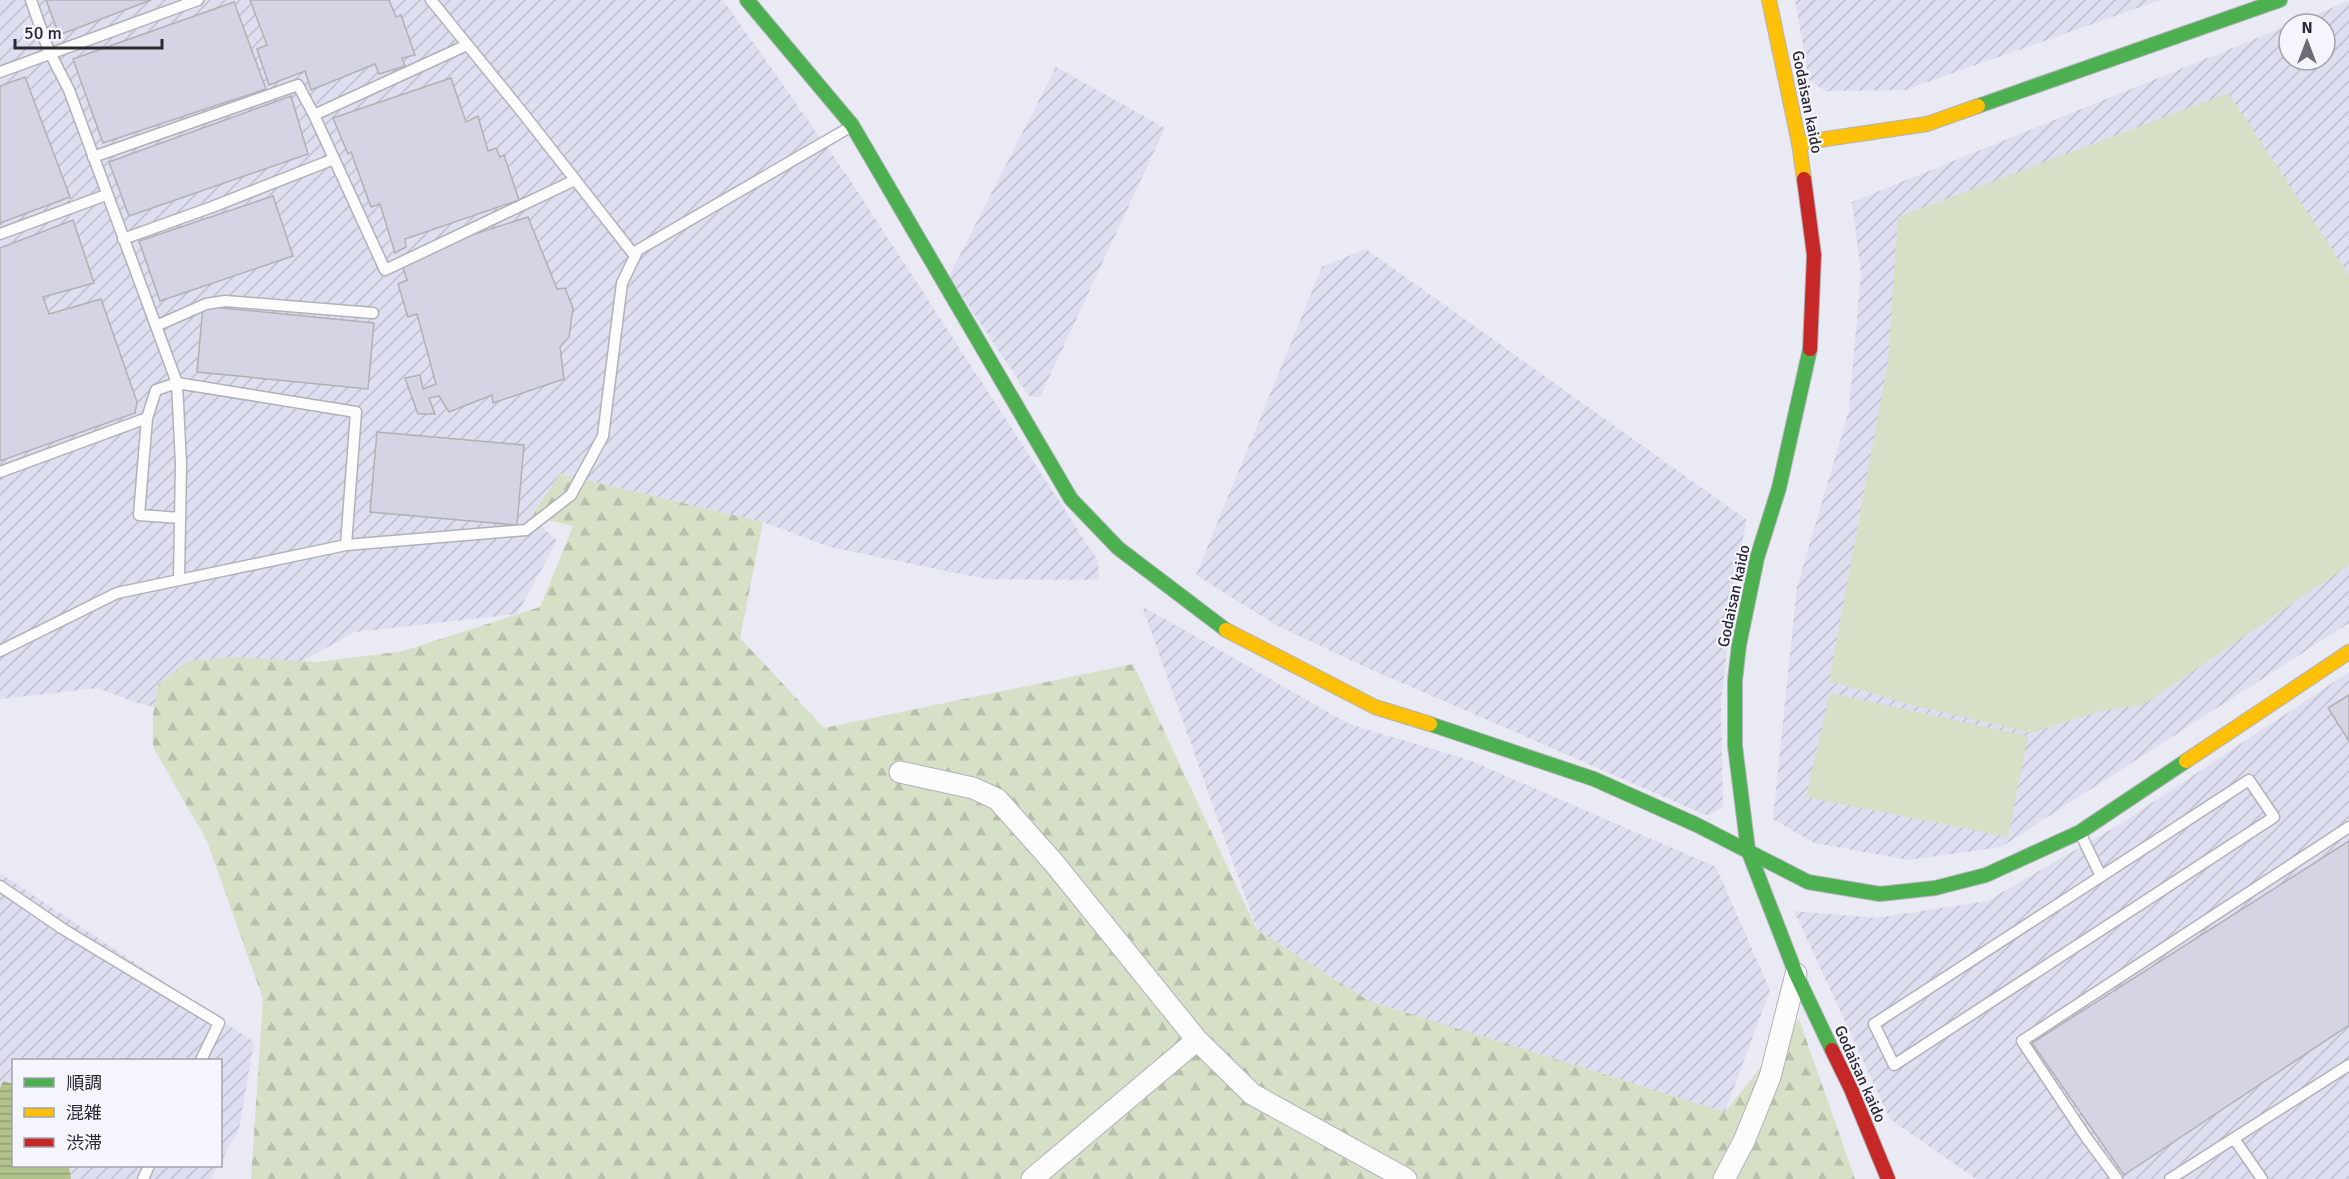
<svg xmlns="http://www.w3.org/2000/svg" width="2349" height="1179" viewBox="0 0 2349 1179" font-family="Signika,'Noto Sans JP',sans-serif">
<defs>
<pattern id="industrial-furrows" width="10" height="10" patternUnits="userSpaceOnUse" patternTransform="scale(1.5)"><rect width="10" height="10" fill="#dddeef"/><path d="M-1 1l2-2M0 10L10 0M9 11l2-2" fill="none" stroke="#bebecd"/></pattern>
<pattern id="forest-firs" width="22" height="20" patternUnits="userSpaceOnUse" patternTransform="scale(1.5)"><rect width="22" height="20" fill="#d6e0c7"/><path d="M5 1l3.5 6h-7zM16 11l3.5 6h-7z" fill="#b8c0ab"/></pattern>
<pattern id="water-rules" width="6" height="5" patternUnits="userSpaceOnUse" patternTransform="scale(1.5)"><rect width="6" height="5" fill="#b1c28e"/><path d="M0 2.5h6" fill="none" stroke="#909e74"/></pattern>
</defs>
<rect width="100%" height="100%" fill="#eaeaf4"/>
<path fill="url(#industrial-furrows)" d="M 0,0 L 723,0 L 848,177 L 1098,561 L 1099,580 L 985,579 L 830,547 L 763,522 L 560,474 L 531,516 L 557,541 L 517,614 L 355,632 L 200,718 L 141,704 L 97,688 L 0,699 Z
M 1795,0 L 2160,0 L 1905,90 L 1825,91 L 1809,80 Z
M 2349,1 L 2349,623 L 2001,847 L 1908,860 L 1814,843 L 1773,819 L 1797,587 L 1849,410 L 1861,273 L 1852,202 L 2289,25 L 2289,60 L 2325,60 L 2325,24 L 2293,24 Z
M 1056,67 L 1165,128 L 1040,397 L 1029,396 L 949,276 Z
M 1366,249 L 1747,520 L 1736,571 L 1721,703 L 1723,807 L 1708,816 L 1363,666 L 1274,624 L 1196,575 L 1322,267 Z
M 1142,606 L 1349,724 L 1469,760 L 1716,867 L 1770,990 L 1725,1112 L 1369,1001 L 1257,930 Z
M 2349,672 L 2349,1179 L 1976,1179 L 1890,1119 L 1794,911 L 1877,918 L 1987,901 L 2117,826 Z
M 0,873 L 254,1042 L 239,1129 L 221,1162 L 220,1060 L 14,1060 L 14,1166 L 218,1166 L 211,1179 L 0,1179 Z"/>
<path fill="#d6e0c7" d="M 2228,93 L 2349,275 L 2349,565 L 2143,705 L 2104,710 L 2031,733 L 1912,705 L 1829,681 L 1888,362 L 1898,217 Z
M 1830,693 L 2028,736 L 2008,837 L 1806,797 Z"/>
<path fill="url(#forest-firs)" d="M 560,474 L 763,522 L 740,638 L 824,728 L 1133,664 L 1257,930 L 1369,1001 L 1725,1112 L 1799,1019 L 1855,1179 L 251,1179 L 263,999 L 207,841 L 153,747 L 153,714 L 158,685 L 187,661 L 233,657 L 319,662 L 403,651 L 540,607 L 573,526 L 531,516 Z"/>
<path fill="url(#water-rules)" d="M 3,1081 L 13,1084 L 14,1166 L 69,1166 L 71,1179 L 0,1179 L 0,1088 Z"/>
<path fill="#d4d4e4" stroke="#b0b0b6" stroke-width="1.5" d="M 46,0 L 151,0 L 59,35 Z
M 250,0 L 389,0 L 396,17 L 401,15 L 415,55 L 402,58 L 405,66 L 379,74 L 375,64 L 311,90 L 305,71 L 269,85 L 257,49 L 267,45 Z
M 234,2 L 266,89 L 103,143 L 73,59 Z
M 25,77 L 70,197 L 0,223 L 0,86 Z
M 451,78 L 466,122 L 478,116 L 488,151 L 496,148 L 500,157 L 504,155 L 519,200 L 405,239 L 406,247 L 395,253 L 380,204 L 371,207 L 351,152 L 348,154 L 333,118 Z
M 291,96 L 308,154 L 129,216 L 109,162 Z
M 273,196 L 293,256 L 160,301 L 139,241 Z
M 528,217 L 557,289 L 565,288 L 573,308 L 569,337 L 560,347 L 564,379 L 493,403 L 492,395 L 449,412 L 439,396 L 429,398 L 435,414 L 418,414 L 405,378 L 420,375 L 423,389 L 436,384 L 417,314 L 408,317 L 398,284 L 407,280 L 400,258 Z
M 73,220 L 94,283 L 43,297 L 49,314 L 101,299 L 137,402 L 135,413 L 0,461 L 0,248 Z
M 203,306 L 374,323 L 368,389 L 197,372 Z
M 377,432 L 524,445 L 517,525 L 370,512 Z
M 2349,695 L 2349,741 L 2328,708 Z
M 2349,841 L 2349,1025 L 2124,1175 L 2032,1043 Z"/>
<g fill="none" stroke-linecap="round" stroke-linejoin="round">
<defs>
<path id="lane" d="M 31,0 L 48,49 L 69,90 L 177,383 L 181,464 L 179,580
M 431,0 L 522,112 L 635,256
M 467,45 L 314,115 L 385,270 L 575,180
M 0,72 L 198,0
M 93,157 L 298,85 L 314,115
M 0,234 L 106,195
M 123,239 L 212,207 L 334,159
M 156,326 L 206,304 L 225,301 L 373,313
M 147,418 L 139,515 L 180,518
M 0,472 L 147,418 L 156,390 L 177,383 L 356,412 L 346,545
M 0,651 L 117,593 L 346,545 L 526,530 L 571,495 L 603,436 L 622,283 L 638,250 L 852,126
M 2249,780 L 2274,817 L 1894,1065 L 1874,1024 Z
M 2080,833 L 2101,876
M 0,886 L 63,929 L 219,1023 L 201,1060
M 2235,1140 L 2262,1179
M 143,1179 L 149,1166
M 2117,1179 L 2086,1137 L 2022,1041 L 2349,827
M 2170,1179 L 2349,1065"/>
<path id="street" d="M 900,772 L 973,788 L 997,799 L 1054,863 L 1197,1040 L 1252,1094 L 1406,1179
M 1032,1179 L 1197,1040
M 1724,1179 L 1744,1141 L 1770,1077 L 1796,974"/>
<path id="fast" d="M 747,0 L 852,125 L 1071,499 L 1118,548 L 1226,630
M 1978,106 L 2280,0
M 1810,349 L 1779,488 L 1757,558 L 1739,645 L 1735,680 L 1735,746 L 1748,850 L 1796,974 L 1832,1050
M 1430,724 L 1594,779 L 1697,825 L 1808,882 L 1880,894 L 1935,888 L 1986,875 L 2080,832 L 2186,761"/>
<path id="slow" d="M 1769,0 L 1799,143 L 1804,179
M 1799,143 L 1927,124 L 1978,106
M 1226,630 L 1375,707 L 1430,724
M 2186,761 L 2349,652"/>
<path id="jam" d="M 1804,179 L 1814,255 L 1810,349
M 1832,1050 L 1851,1089 L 1888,1179"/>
</defs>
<use href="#lane" stroke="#b1b1b8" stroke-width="13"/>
<use href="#street" stroke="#b1b1b8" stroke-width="23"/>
<use href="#fast" stroke="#b1b1b8" stroke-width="16"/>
<use href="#slow" stroke="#b1b1b8" stroke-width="16"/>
<use href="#jam" stroke="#b1b1b8" stroke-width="16"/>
<use href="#lane" stroke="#fcfcfd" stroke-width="10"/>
<use href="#street" stroke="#fcfcfd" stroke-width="21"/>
<use href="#fast" stroke="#4caf50" stroke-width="14"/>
<use href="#slow" stroke="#ffc107" stroke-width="14"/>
<use href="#jam" stroke="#c62828" stroke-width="14"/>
</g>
<g text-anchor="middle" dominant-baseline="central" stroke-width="4.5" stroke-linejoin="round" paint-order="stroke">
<g font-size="16" fill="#29292f" stroke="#f5f5ff">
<text transform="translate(1807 102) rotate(79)">Godaisan kaido</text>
<text transform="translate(1734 596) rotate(-78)">Godaisan kaido</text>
<text transform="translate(1860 1074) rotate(66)">Godaisan kaido</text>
</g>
</g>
<rect x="12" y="1059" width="210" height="108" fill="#f5f5ff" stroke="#a3a3ac" stroke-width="1.5"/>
<rect x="24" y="1078" width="30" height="9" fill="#4caf50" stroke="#a3a3ac" stroke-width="1.5"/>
<text x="66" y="1089" font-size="18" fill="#29292f">順調</text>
<rect x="24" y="1108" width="30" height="9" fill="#ffc107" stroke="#a3a3ac" stroke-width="1.5"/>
<text x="66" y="1119" font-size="18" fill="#29292f">混雑</text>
<rect x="24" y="1138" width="30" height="9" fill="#c62828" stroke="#a3a3ac" stroke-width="1.5"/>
<text x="66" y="1149" font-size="18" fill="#29292f">渋滞</text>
<g transform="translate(2307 42)"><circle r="28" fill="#f5f5ff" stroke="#a3a3ac" stroke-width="1.5"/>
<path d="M0-4.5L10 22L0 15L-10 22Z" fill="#6d6d74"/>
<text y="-9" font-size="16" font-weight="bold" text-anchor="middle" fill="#29292f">N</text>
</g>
<path d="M15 39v9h147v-9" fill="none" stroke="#29292f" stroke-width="3"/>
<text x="24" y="39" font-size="18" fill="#29292f" stroke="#f5f5ff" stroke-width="4.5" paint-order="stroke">50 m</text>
</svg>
